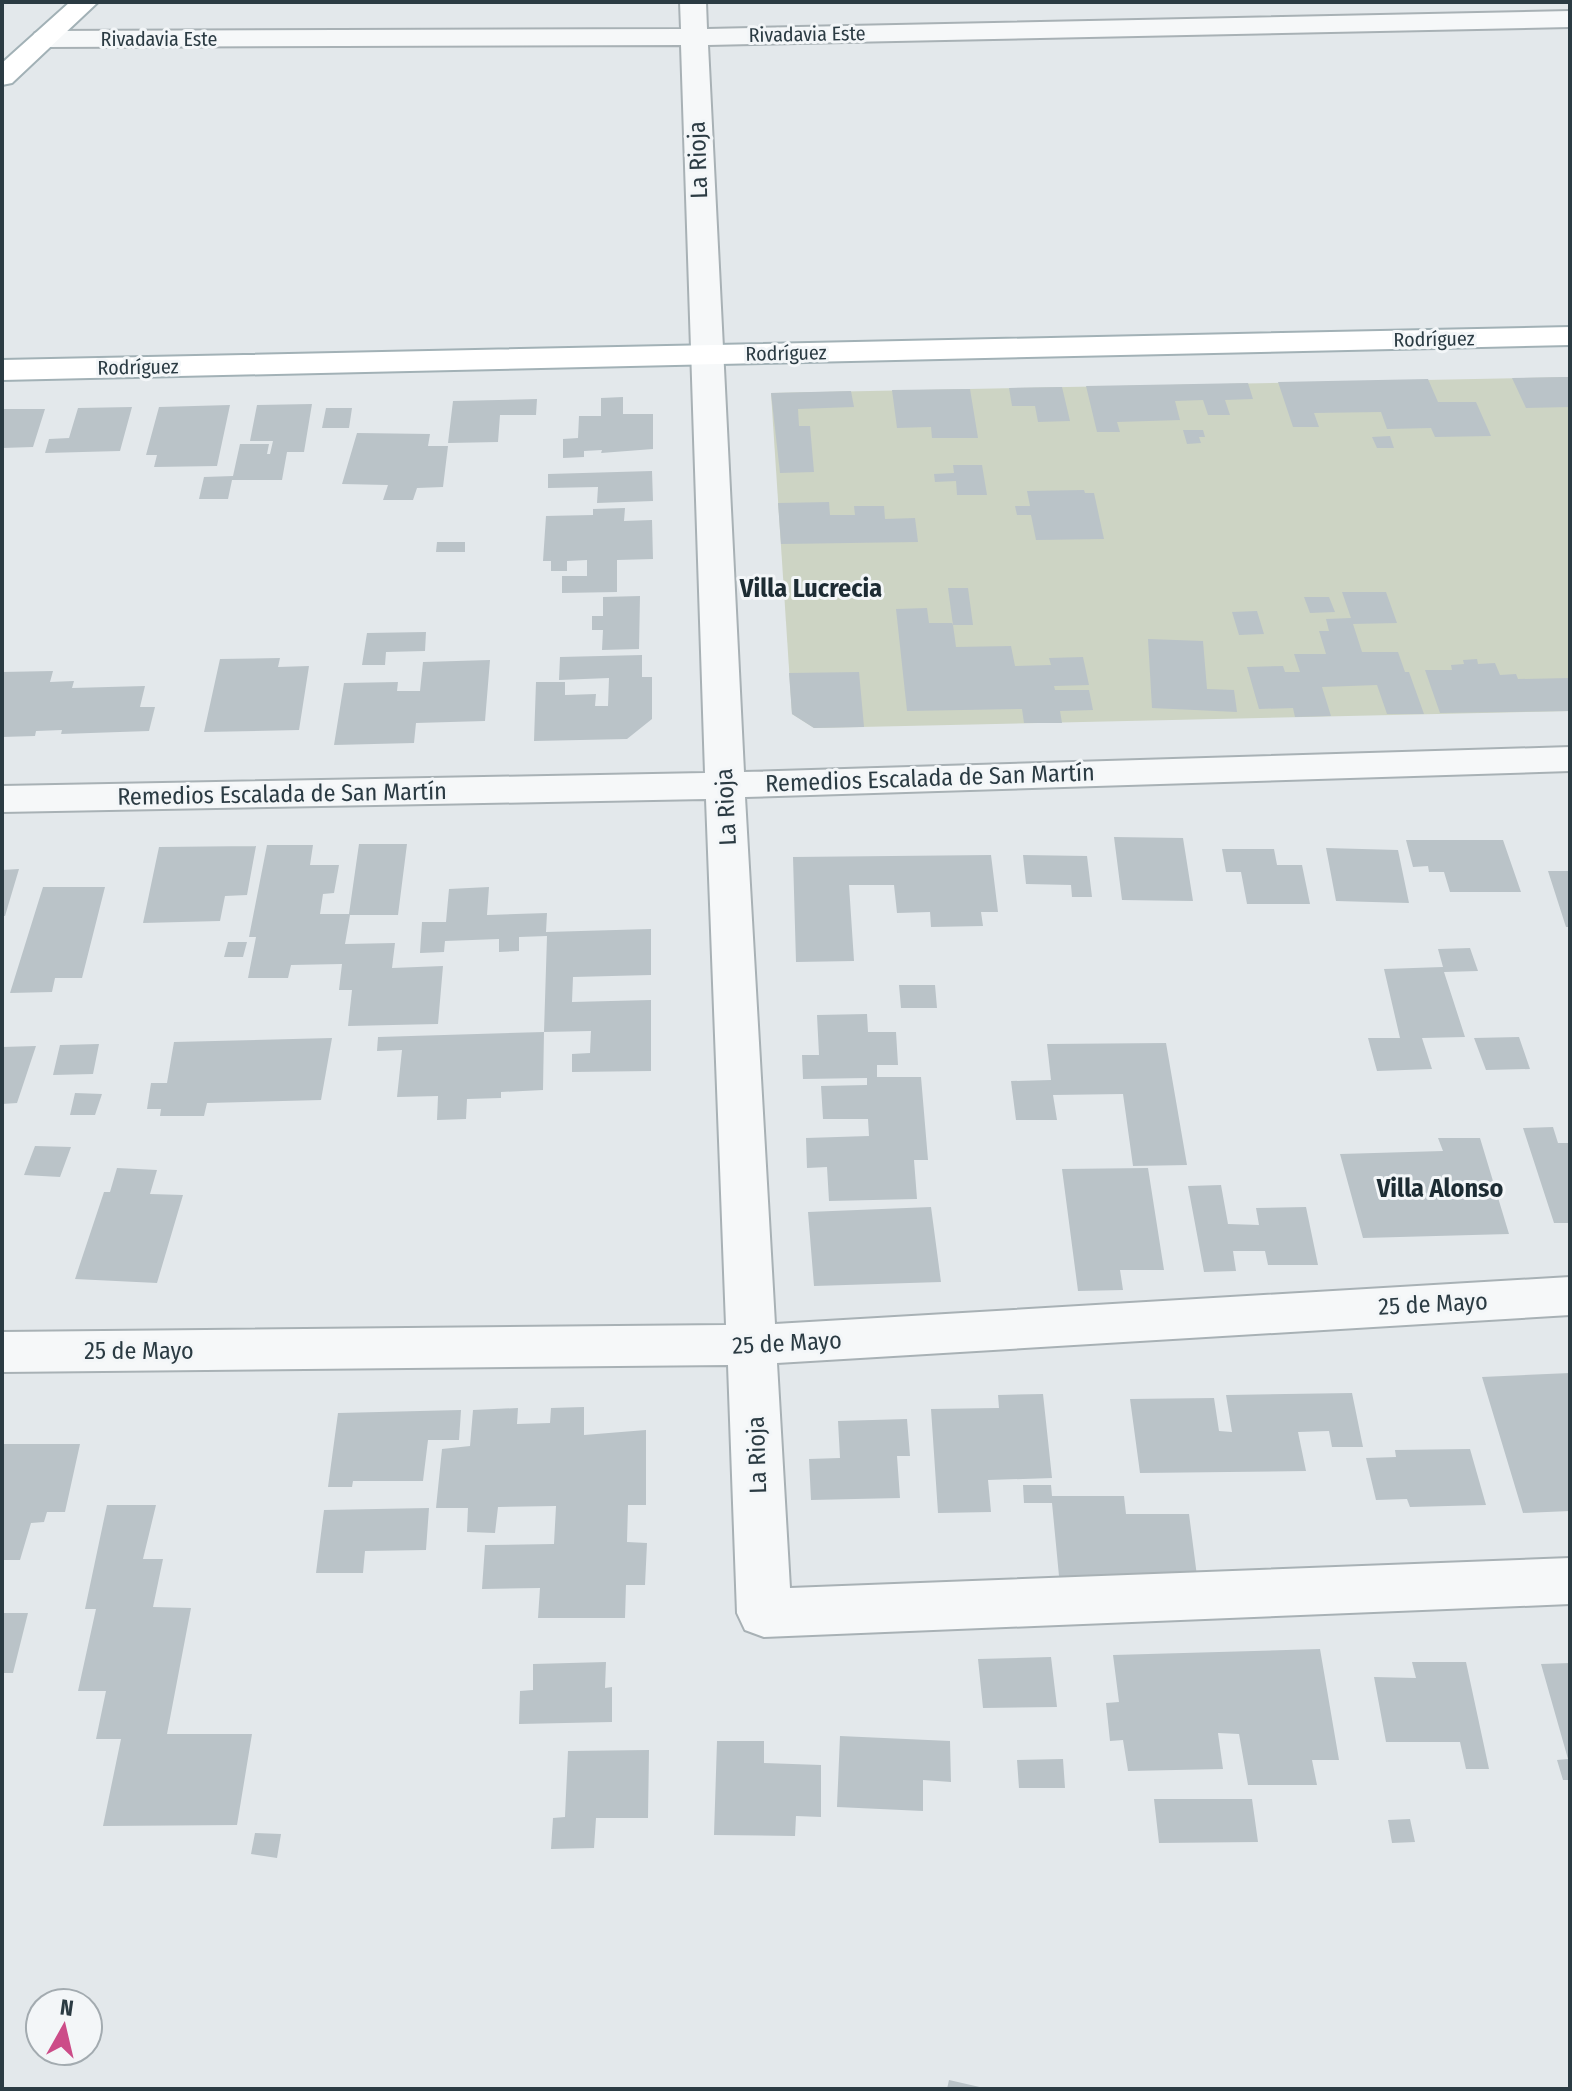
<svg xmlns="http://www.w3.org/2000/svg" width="1572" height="2091" viewBox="0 0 1572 2091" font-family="'Fira Sans Condensed',sans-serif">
<rect width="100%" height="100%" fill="#e3e8eb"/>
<path fill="#cdd4c4" d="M 1570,377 L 1570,711 L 814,728 L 792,714 L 771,393 Z"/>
<path fill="#bac3c8" d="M 1564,377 L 1570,377 L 1570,407 L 1526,408 L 1512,378 Z
M 1428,379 L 1438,402 L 1476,402 L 1491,436 L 1435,437 L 1431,428 L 1387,429 L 1381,412 L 1314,413 L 1319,427 L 1293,427 L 1278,382 Z
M 1248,383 L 1253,399 L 1225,400 L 1230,415 L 1208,415 L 1203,400 L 1175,401 L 1180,420 L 1117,422 L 1120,432 L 1097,432 L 1086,386 Z
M 1062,387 L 1070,421 L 1038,422 L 1035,406 L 1012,406 L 1009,388 Z
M 970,389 L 978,438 L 932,438 L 931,427 L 897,428 L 892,390 Z
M 851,391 L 854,407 L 798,409 L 799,426 L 810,426 L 814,472 L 780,473 L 771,393 Z
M 623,397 L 623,414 L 653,414 L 653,449 L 601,453 L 602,450 L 584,451 L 584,457 L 563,458 L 563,439 L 578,438 L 579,416 L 601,416 L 601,398 Z
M 537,399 L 536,415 L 500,415 L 498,442 L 448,443 L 453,401 Z
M 312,404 L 304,452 L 287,452 L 282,480 L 232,480 L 228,499 L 199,499 L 204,477 L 233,476 L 240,444 L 269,444 L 267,454 L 270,454 L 273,441 L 250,441 L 257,405 Z
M 230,405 L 217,466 L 154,467 L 157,455 L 146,455 L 159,407 Z
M 132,407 L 120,451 L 45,453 L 49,439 L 69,438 L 78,408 Z
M 326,408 L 352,408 L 349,428 L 322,428 Z
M 2,409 L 45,409 L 33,447 L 2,448 Z
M 1183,430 L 1203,430 L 1205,437 L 1199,437 L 1201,443 L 1187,444 Z
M 357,433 L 430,434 L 428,446 L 448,446 L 443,487 L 417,488 L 413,500 L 383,500 L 388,485 L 342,484 Z
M 1390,436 L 1394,448 L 1377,448 L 1372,437 Z
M 953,465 L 982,465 L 987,495 L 957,495 L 956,481 L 935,482 L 934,474 L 954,473 Z
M 652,471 L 653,501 L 597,503 L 598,487 L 548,488 L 548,474 Z
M 1084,490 L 1085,493 L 1094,493 L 1104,539 L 1036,540 L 1031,515 L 1017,515 L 1015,506 L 1030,506 L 1027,491 Z
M 829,502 L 830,515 L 855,515 L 854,506 L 884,506 L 885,519 L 915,518 L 918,542 L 781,544 L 778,503 Z
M 625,508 L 624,521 L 652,520 L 653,559 L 617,560 L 617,592 L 562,593 L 562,576 L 587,576 L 587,560 L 567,561 L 567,571 L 551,571 L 551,561 L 543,561 L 546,516 L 593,515 L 593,509 Z
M 437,542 L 465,542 L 465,552 L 436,552 Z
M 948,588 L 968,588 L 973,625 L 953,625 L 956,647 L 1011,646 L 1015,666 L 1051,665 L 1049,658 L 1083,657 L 1089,685 L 1054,686 L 1055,690 L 1089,690 L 1093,710 L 1060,711 L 1062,723 L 1024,723 L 1022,709 L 907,711 L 896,609 L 927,608 L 929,623 L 952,623 L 953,625 Z
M 1342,592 L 1386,592 L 1397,623 L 1353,624 L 1362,652 L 1398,652 L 1405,672 L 1409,672 L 1424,714 L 1387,714 L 1377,685 L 1322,687 L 1331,716 L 1295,717 L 1293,708 L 1259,709 L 1247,667 L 1283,666 L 1285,672 L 1300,672 L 1294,654 L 1326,654 L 1319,631 L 1329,631 L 1326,619 L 1351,618 Z
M 640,596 L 639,649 L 602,650 L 603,630 L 592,630 L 592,616 L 603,616 L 603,597 Z
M 1304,597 L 1329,597 L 1335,612 L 1310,613 Z
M 1257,611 L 1264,634 L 1239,635 L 1232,612 Z
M 426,632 L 425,651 L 386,652 L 385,665 L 362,665 L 367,633 Z
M 1148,639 L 1203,641 L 1207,689 L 1234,690 L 1237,712 L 1152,708 Z
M 642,655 L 642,677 L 652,677 L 652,719 L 627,739 L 534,741 L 536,682 L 565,682 L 565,695 L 596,694 L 595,706 L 608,706 L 609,678 L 559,680 L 560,657 Z
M 280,658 L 278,667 L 309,666 L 299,730 L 204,732 L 220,659 Z
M 1477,659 L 1478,664 L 1495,663 L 1500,675 L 1516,674 L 1518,679 L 1569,678 L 1570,711 L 1440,713 L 1425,670 L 1452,670 L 1451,665 L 1464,664 L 1463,660 Z
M 490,660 L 485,721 L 416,723 L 414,743 L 334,745 L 344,683 L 398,682 L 397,691 L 420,691 L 423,662 Z
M 53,671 L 50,682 L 74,681 L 72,688 L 145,686 L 140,707 L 155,707 L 149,731 L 61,734 L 62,730 L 36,731 L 35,736 L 2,737 L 2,672 Z
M 859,672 L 864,727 L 814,728 L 792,714 L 789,673 Z
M 1114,837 L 1183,838 L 1193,901 L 1122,900 Z
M 1406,840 L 1503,840 L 1521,892 L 1450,892 L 1444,872 L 1429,872 L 1428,866 L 1413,867 Z
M 359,844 L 407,844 L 398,915 L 350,915 L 345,944 L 395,943 L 392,968 L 443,966 L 438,1024 L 348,1026 L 352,990 L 339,990 L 342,964 L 291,965 L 288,978 L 248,978 L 256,937 L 249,937 L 267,845 L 313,845 L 310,865 L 339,865 L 334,893 L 323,894 L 320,914 L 349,914 Z
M 256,846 L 247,895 L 225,896 L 220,921 L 143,923 L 159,847 Z
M 1326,848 L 1398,850 L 1409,903 L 1336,901 Z
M 1222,849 L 1274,849 L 1277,865 L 1302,865 L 1310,904 L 1247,904 L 1241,872 L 1226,872 Z
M 991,855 L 998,912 L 981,912 L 983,926 L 931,927 L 930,912 L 897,913 L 894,885 L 849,885 L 854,961 L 796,962 L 793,857 Z
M 1023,855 L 1087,856 L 1092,897 L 1072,897 L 1071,885 L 1026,884 Z
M 19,869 L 5,916 L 2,916 L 2,870 Z
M 1548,871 L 1570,871 L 1570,927 L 1566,927 Z
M 43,887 L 105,887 L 82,978 L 55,978 L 52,992 L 10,993 Z
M 489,887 L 487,915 L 547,913 L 546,932 L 651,929 L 651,975 L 573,977 L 572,1002 L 651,1000 L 651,1071 L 572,1072 L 572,1054 L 590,1053 L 591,1031 L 544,1032 L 547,936 L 519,937 L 519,951 L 499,952 L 499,939 L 445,941 L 444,952 L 420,953 L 422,922 L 446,922 L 449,889 Z
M 228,942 L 247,942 L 243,957 L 224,957 Z
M 1470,948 L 1478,971 L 1444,972 L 1465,1037 L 1422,1038 L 1432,1069 L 1377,1071 L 1368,1038 L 1400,1038 L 1384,969 L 1443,967 L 1438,949 Z
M 899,985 L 935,985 L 937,1008 L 901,1008 Z
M 867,1014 L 868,1032 L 896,1032 L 898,1065 L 877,1065 L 877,1077 L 921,1077 L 928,1160 L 914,1160 L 917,1199 L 829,1201 L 827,1167 L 807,1168 L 806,1138 L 869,1136 L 868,1119 L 823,1119 L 821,1086 L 867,1085 L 867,1078 L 803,1079 L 802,1055 L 819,1055 L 817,1015 Z
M 544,1032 L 543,1090 L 501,1092 L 501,1098 L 467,1099 L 466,1119 L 437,1120 L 438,1096 L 397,1097 L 402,1050 L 377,1051 L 378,1037 Z
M 1519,1037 L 1530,1069 L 1486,1070 L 1474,1038 Z
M 332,1038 L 321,1100 L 207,1103 L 204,1116 L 160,1116 L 161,1109 L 147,1109 L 151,1083 L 167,1083 L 174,1042 Z
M 1166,1043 L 1187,1165 L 1133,1166 L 1123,1094 L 1053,1095 L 1057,1120 L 1016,1120 L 1011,1081 L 1051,1080 L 1047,1044 Z
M 99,1044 L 93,1074 L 53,1075 L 60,1045 Z
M 36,1046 L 17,1103 L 2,1104 L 2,1047 Z
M 75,1093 L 102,1094 L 95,1115 L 70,1115 Z
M 1553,1127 L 1558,1143 L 1570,1143 L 1570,1223 L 1554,1223 L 1523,1128 Z
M 1438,1138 L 1480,1138 L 1509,1234 L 1363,1238 L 1340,1154 L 1443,1151 Z
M 35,1146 L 71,1147 L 60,1177 L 24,1175 Z
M 117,1168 L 157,1170 L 150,1194 L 183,1195 L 157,1283 L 75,1279 L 104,1192 L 110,1192 Z
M 1148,1168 L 1164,1270 L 1120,1270 L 1123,1290 L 1078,1291 L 1062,1169 Z
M 1221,1185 L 1228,1224 L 1259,1225 L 1256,1208 L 1306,1207 L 1318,1265 L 1268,1265 L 1265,1251 L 1233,1251 L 1236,1271 L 1204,1272 L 1188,1186 Z
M 931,1207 L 941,1282 L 814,1286 L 808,1212 Z
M 1570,1373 L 1570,1511 L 1523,1513 L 1482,1377 Z
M 1352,1393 L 1363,1447 L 1332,1447 L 1329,1431 L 1298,1432 L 1306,1471 L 1140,1473 L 1130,1399 L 1214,1398 L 1219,1431 L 1232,1432 L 1226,1395 Z
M 1043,1394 L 1052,1478 L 988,1480 L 991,1512 L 938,1513 L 931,1409 L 999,1408 L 998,1395 Z
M 584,1407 L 584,1435 L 646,1430 L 646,1505 L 628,1505 L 627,1542 L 647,1543 L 645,1585 L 626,1585 L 625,1618 L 538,1618 L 540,1588 L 482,1589 L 485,1545 L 554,1544 L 556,1506 L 498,1507 L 495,1533 L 467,1532 L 468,1508 L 436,1508 L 442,1449 L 470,1446 L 473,1410 L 518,1408 L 517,1424 L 550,1423 L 551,1408 Z
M 461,1410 L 459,1440 L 428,1440 L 423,1481 L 353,1481 L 352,1487 L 328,1487 L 338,1413 Z
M 907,1419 L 910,1456 L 897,1456 L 900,1498 L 811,1500 L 809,1459 L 840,1458 L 838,1421 Z
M 2,1444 L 80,1444 L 65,1512 L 47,1512 L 44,1522 L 31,1523 L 20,1560 L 2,1560 Z
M 1470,1449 L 1486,1505 L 1410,1507 L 1407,1499 L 1376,1500 L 1366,1458 L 1396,1457 L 1395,1450 Z
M 1023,1485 L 1051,1485 L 1052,1496 L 1124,1496 L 1126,1514 L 1189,1514 L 1197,1576 L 1059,1576 L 1052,1503 L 1024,1503 Z
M 107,1505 L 156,1505 L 143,1559 L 163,1559 L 153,1607 L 191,1608 L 167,1734 L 252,1734 L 237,1825 L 103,1826 L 121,1739 L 96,1739 L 106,1691 L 78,1691 L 96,1609 L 85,1609 Z
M 429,1508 L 426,1550 L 365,1551 L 363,1573 L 316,1573 L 324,1510 Z
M 2,1613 L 28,1613 L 13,1673 L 2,1673 Z
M 1320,1649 L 1339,1760 L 1312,1760 L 1317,1785 L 1248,1785 L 1239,1734 L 1218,1733 L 1223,1769 L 1128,1771 L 1123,1740 L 1110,1741 L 1106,1703 L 1119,1702 L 1113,1655 Z
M 1051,1657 L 1057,1707 L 983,1708 L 978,1659 Z
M 606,1662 L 605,1688 L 612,1687 L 612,1722 L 519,1724 L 520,1691 L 533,1690 L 533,1664 Z
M 1412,1662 L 1466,1662 L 1489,1769 L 1466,1769 L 1460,1742 L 1386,1742 L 1374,1677 L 1416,1678 Z
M 1570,1663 L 1570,1780 L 1563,1780 L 1557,1760 L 1568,1759 L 1541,1664 Z
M 840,1736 L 950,1741 L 951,1782 L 923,1780 L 923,1811 L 837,1807 Z
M 717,1741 L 764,1741 L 764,1763 L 821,1765 L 821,1817 L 796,1816 L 795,1836 L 714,1835 Z
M 649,1750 L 648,1818 L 596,1818 L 594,1848 L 551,1849 L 553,1818 L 565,1817 L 568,1751 Z
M 1063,1759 L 1065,1788 L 1019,1788 L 1017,1760 Z
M 1154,1799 L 1252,1799 L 1258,1842 L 1159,1843 Z
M 1410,1819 L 1415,1842 L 1392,1843 L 1388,1820 Z
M 255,1833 L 281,1834 L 277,1858 L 251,1854 Z
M 949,2080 L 984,2088 L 984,2089 L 947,2089 Z"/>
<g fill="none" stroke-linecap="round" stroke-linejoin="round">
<defs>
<path id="minor" d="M 680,2 L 706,2 L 707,29 L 1570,11 L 1570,27 L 708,45 L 744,772 L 1570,747 L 1570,771 L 745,797 L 775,1324 L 1570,1277 L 1570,1315 L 777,1363 L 790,1588 L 1570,1558 L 1570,1604 L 764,1637 L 745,1630 L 737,1613 L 728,1365 L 2,1372 L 2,1332 L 726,1325 L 706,799 L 2,812 L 2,786 L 705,773 L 681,45 L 44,47 L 35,45 L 31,39 L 35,33 L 44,31 L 681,29 Z"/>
<path id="major" d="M 70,2 L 98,2 L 12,83 L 2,85 L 2,63 Z
M 1570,327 L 1570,345 L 2,380 L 2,360 Z"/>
</defs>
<use href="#minor" stroke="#a8b1b5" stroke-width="4"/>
<use href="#major" stroke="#a2b1b6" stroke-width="4"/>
<use href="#minor" fill="#f6f8f9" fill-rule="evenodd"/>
<use href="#major" fill="#fff" fill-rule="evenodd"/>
</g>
<g text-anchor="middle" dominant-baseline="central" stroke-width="6" stroke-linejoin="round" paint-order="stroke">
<g font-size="20" fill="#2b3b43" stroke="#f3f6f8">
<text transform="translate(807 34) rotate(-1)">Rivadavia Este</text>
<text x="159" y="39">Rivadavia Este</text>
<text transform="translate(1434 339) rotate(-1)">Rodríguez</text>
<text transform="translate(786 353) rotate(-1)">Rodríguez</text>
<text transform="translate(138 367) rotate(-1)">Rodríguez</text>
</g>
<g font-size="24" fill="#2b3b43" stroke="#f3f6f8">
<text transform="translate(698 160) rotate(-92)">La Rioja</text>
<text transform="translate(930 778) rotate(-2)">Remedios Escalada de San Martín</text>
<text transform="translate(282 794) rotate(-1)">Remedios Escalada de San Martín</text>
<text transform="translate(726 807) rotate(-93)">La Rioja</text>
<text transform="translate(1433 1304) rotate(-3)">25 de Mayo</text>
<text transform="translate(787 1343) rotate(-3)">25 de Mayo</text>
<text x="139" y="1351">25 de Mayo</text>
<text transform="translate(757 1455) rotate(-92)">La Rioja</text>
</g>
<g font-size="26" font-weight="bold" fill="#1d2c33" stroke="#f3f6f8">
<text x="811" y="588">Villa Lucrecia</text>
<text x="1440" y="1188">Villa Alonso</text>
</g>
</g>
<rect width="1572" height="2091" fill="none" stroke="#2b3b43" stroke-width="8"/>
<g transform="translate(64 2027) rotate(8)"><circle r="38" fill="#f3f6f8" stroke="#a3abb0" stroke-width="2"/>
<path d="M0-6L14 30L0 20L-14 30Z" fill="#cc4c88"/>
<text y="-12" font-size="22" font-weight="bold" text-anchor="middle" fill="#2b3b43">N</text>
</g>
</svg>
